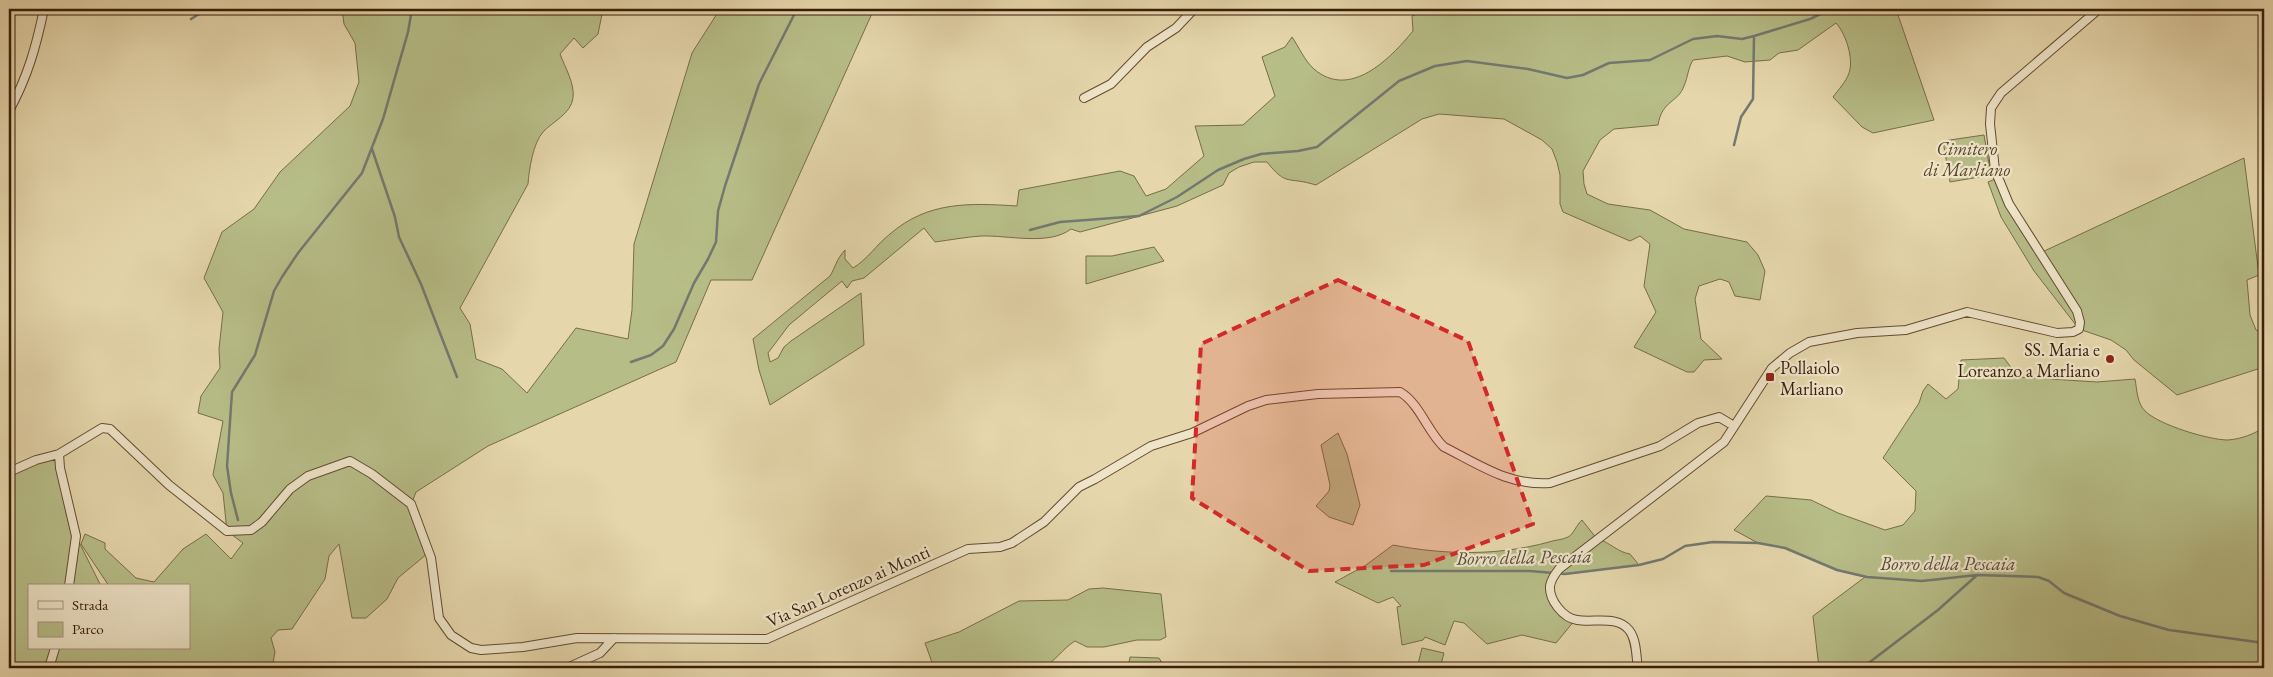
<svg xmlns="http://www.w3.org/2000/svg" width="2273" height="677" viewBox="0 0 2273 677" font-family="'EB Garamond',serif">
<rect width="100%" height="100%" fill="#e5d6ab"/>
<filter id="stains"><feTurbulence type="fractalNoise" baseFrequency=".004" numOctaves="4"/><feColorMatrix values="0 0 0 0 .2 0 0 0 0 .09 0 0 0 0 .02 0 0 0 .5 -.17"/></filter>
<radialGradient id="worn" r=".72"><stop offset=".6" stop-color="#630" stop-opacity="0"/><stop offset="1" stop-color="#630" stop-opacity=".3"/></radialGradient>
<path fill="#b7bd87" stroke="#786d48" d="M 342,9 L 603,9 L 598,34 L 583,48 L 574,38 L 560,54 C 565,67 575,84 573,98 C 571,114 552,122 543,132 C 533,143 529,170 528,184 L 460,308 L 470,324 L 476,359 L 502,369 L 527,393 L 576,328 L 628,339 L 632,310 L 634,244 L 692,53 L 720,9 L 874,9 L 752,280 L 711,280 L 676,362 L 488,446 L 416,492 L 411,505 L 428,553 L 398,578 L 387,599 L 366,618 L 352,618 L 339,544 L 329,556 L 325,579 L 292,629 L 278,630 L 271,638 L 275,652 L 272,668 L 9,668 L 9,472 L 59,454 L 76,536 L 101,586 L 29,586 L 29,648 L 189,648 L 189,586 L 109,586 L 81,544 L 85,534 L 105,543 L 105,549 L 136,578 L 154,582 L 183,549 L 206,534 L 231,559 L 243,543 L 227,531 L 223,493 L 213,475 L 223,421 L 198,413 L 201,396 L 220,368 L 219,349 L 223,312 L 204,278 L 222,232 L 254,209 L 280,172 L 350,106 L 359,82 L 355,43 L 344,24 Z
M 1429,9 L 1451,9 L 1454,15 L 1466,9 L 1896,9 L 1934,120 L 1873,133 L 1862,127 L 1833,97 C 1838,90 1846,82 1849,73 C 1854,59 1846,34 1836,23 L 1798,50 L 1779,53 L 1770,60 L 1745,62 L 1727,56 L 1693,60 C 1688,68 1688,77 1684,86 C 1678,103 1662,100 1658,125 L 1614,129 L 1600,140 L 1583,171 L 1584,184 L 1587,194 L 1608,204 L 1650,210 L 1684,229 L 1747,242 L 1758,255 L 1765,271 L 1760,300 L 1735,296 L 1729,282 L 1720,279 L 1699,286 L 1695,299 L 1701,339 L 1722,359 L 1704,360 L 1694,372 L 1687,372 L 1634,347 L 1656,312 L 1644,286 L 1650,244 L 1640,236 L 1630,241 L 1563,212 L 1560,204 L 1560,175 L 1557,162 L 1552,149 L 1542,140 L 1504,119 L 1439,114 L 1422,119 L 1316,185 C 1287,176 1287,187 1267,162 L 1254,162 L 1239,167 L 1229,173 L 1223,185 L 1177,206 L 1080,232 L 1071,229 C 1049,246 1008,235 981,236 C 966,237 950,240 935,242 L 924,228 L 864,278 L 852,281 L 847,288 L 842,281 L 789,325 L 768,353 L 770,362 L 778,358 L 784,347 L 791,341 L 861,293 L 864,345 L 770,405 L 759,370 L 753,339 L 830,276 C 836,266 836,260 845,250 L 845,259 L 853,268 C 868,259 876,245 890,234 C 928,201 970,203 1017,206 L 1019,190 L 1120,171 L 1134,176 L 1146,196 L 1166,189 L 1204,156 L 1195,126 L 1243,125 L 1275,96 L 1262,57 L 1285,47 L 1292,37 C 1299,47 1304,60 1314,69 C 1350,100 1390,59 1413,31 L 1412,16 Z
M 1984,135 L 1991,175 L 1950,182 L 1943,141 Z
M 2244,158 L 2259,275 L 2247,280 L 2250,315 L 2256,330 L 2264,332 L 2264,367 L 2177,395 L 2134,360 L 2126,350 L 2111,340 L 2079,329 L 2034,271 L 2001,217 L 1988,182 L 1998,178 L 2040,253 Z
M 1154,247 L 1164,261 L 1086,284 L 1086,256 L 1112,256 Z
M 2004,358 L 2018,377 L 2097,382 L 2135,379 C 2137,390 2137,403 2145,411 C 2159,425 2209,440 2228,440 C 2241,439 2255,434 2264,427 L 2264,668 L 1819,668 L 1813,616 L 1865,577 L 1837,570 L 1785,548 L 1758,543 L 1734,530 L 1766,496 L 1811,500 L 1838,513 L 1885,530 L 1903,525 L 1915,511 L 1916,491 L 1883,458 L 1919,403 L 1923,391 L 1928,384 L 1946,399 L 1958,389 L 1961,360 Z
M 1338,433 L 1347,454 L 1360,505 L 1353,525 L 1329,517 L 1316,506 L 1329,491 L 1330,485 L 1321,445 Z
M 1582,520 L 1597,539 C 1610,542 1617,552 1630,554 L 1639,565 L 1565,574 L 1556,573 L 1550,585 L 1559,609 L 1575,620 L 1556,643 L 1522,635 L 1487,644 L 1464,623 L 1454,621 L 1445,645 L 1425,637 L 1423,640 L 1402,645 L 1397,607 L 1401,606 L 1393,597 L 1378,603 L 1335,582 L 1366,565 L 1393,545 C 1445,555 1498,556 1549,542 C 1554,540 1562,540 1568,537 C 1573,535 1577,524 1582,520 Z
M 1103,588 L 1161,594 L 1166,637 L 1160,640 L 1137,640 L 1104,647 L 1087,647 L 1075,641 C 1062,649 1056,661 1042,668 L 934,668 L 925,643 L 959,632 L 1019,601 L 1068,600 L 1089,589 Z
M 1422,648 L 1444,653 L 1440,668 L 1417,668 Z
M 1130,657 L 1159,658 L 1165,668 L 1128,668 Z"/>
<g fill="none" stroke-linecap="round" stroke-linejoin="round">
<path stroke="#737970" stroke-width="2.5" d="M 191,19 L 207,9
M 1734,145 L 1741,117 L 1753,99 L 1754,36
M 372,149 L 395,217 L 399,237 L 421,284 L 457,377
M 1030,230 L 1060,222 L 1139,216 L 1177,197 L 1218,170 L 1244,159 L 1261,154 L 1298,151 L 1317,147 L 1399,81 L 1435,66 L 1467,61 L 1528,69 L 1567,78 L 1583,75 L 1609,63 L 1650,60 L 1693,39 L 1717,36 L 1742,39 L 1754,36 L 1810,19 L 1831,9
M 631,362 L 651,355 L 663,346 L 674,329 L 694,283 L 708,259 L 716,242 L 718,211 L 725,186 L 759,84 L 797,9
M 238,520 L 231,493 L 227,466 L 232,392 L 255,355 L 274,291 L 282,277 L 298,253 L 362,173 L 383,119 L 408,32 L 412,9
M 1391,571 L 1530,571 L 1565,574 L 1639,565 L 1663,559 L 1685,546 L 1713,542 L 1758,543 L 1785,548 L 1837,570 L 1867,577 L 1922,581 L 1977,575 L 2038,577 L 2049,581 L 2064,593 L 2120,616 L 2169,630 L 2264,643
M 1862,668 L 1938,610 L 1976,576"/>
<defs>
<path id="street" d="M 1084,98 L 1111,84 L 1147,47 L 1176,28 L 1194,9
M 9,111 C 28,76 36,47 44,9
M 59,454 L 60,468 L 76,536 L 69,586
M 9,472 L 36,460 L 59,454 L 102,428 L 110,429 L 169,485 L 227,531 L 251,530 L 262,522 L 290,489 L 308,476 L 350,461 L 372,474 L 411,504 L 431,558 L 439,618 L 451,635 L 471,648 L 481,650 L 523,647 L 577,638 L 767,639 L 968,549 L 1000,547 L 1012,543 L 1044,522 L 1079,487 L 1095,479 L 1151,446 L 1192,433 L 1248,406 L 1266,400 L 1318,394 L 1400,392 C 1420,404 1427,431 1444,447 C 1480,465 1509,486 1550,483 L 1660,446 L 1698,423 L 1719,417 L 1734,426
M 49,668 L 55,648
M 567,668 L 600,653 L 614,638
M 1638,668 C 1636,657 1637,640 1629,630 C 1617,615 1594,623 1577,620 C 1563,618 1549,600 1550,586 C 1551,580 1555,574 1559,569 L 1724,442 L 1772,368 L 1790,353 L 1809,342 L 1857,333 L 1906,330 L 1967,312 L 2057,333 L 2073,332 L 2079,329 L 2080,322 L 2077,311 L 2009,204 L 1995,170 L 1990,124 L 1991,108 L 2001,93 L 2099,9"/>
</defs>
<use href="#street" stroke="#644b32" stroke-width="10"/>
<use href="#street" stroke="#eee4c8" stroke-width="8"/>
</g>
<path fill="#d62828" fill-opacity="0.2" stroke="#d62828" stroke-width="4" stroke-dasharray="10 6" stroke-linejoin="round" d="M 1338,280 L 1468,341 L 1533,524 L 1424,565 L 1309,571 L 1192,498 L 1201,344 Z"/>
<g fill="#8f2418" stroke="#eee4c8" stroke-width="2">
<circle cx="2110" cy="359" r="5"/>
<rect x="1765" y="372" width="10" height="10" rx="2.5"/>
</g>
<g text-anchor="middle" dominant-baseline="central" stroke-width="4.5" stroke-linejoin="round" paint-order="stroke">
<g font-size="18" font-style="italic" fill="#584529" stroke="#eee4c8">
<text x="1967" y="148">Cimitero<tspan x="1967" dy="21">di Marliano</tspan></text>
</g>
<g font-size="18" fill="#391d0a" stroke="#eee4c8" text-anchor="end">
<text x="2100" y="349">SS. Maria e<tspan x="2100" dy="21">Loreanzo a Marliano</tspan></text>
<text x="1780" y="367" text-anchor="start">Pollaiolo<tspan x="1780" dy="21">Marliano</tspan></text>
</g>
<g font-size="18" fill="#391d0a" stroke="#eee4c8">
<text transform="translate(848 586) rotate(-24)">Via San Lorenzo ai Monti</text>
</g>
<g font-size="19" font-style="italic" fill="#564b3d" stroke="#eee4c8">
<text transform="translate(1524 557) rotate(-1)">Borro della Pescaia</text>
<text x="1948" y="563">Borro della Pescaia</text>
</g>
</g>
<rect width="2273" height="677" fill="none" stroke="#e5d6ab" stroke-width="30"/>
<rect x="10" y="10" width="2253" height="657" fill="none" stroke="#391d0a" stroke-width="2.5"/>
<rect x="15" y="15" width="2243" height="647" fill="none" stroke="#391d0a"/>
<rect x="28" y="584" width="162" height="65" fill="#eee4c8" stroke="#a6947c"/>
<rect x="38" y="601" width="25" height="8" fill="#eee4c8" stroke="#a6947c"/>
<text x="72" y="610" font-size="15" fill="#391d0a">Strada</text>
<rect x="38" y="622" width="25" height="15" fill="#b7bd87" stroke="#a6947c"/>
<text x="72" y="634" font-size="15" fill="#391d0a">Parco</text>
<rect width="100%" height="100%" filter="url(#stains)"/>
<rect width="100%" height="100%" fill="url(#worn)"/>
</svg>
